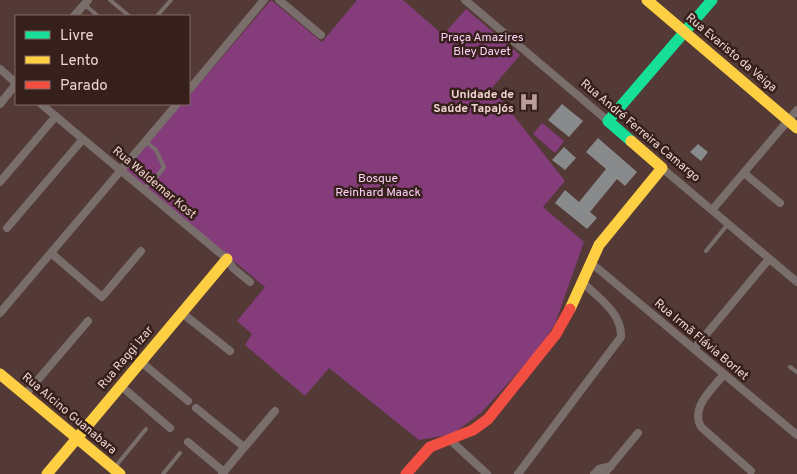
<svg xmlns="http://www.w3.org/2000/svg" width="797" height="474" viewBox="0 0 797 474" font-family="Overpass,sans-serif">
<rect width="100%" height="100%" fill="#533a36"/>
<path fill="#843c7b" d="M 271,0 L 322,42 L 357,0 L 403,0 L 443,35 L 466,9 L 520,55 L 492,88 L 565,181 L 543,207 L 584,242 L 555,324 L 537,351 L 482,412 L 453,434 L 419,440 L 329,368 L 305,396 L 245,345 L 252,334 L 237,321 L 265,287 L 125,171 L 182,104 L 189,104 L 189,96 Z
M 542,123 L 564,141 L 555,153 L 533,134 Z"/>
<path fill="#888a8b" d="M 562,104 L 583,121 L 569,137 L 548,120 Z
M 598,138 L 637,172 L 625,186 L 617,179 L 590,212 L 597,218 L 587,229 L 555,203 L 565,190 L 579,202 L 606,169 L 586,152 Z
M 698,144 L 708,152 L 701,161 L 690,152 Z
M 564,147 L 576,158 L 565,170 L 552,160 Z"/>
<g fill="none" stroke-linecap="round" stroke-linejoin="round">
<path stroke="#796e6c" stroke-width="4" d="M 110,0 L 129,16
M 84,4 L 98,16
M 157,16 L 171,0
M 143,189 L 155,179 L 164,167 L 156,150 L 146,142
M 706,251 L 728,224
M 790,367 L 797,372
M 115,467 L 146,429
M 163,474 L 180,453"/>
<path stroke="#796e6c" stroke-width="8" d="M 279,0 L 321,35
M 465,0 L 608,121
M 74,16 L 88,0
M 0,69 L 16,83
M 189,90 L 264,0
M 0,104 L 16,84
M 41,104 L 227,259 L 233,268 L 250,282
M 662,168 L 797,282
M 744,173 L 780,203
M 0,182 L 56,116
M 712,210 L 797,110
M 7,228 L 83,139
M 51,253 L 102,297 L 141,251
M 590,262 L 797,435
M 0,313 L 177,104
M 182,313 L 230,351
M 694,349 L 769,259
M 141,362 L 188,401
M 724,374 C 712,390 690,407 701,427 L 751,471
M 121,386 L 170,428
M 25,395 L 88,321
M 196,408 L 244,447
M 449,439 L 487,474
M 188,442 L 224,472
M 222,474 L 275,411
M 518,474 L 621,337 C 622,313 598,297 582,282
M 594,474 L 599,469 L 611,466
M 604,474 L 638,433"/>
<path stroke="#16e098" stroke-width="11" d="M 631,141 L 608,121 L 712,0"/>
<path stroke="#ffcf43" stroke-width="11" d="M 647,0 L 797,128
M 570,309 L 599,245 L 662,168 L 631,141
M 0,374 L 120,474
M 47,474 L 227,259"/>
<path stroke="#f24e42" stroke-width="11" d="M 406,474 L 430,447 L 473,430 L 488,419 L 556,334 L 570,309"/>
</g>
<defs>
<symbol id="hospital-bare" viewBox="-9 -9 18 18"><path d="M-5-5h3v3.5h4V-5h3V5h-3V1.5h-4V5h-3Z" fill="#ba9e99" stroke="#36201c" stroke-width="2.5" paint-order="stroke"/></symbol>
</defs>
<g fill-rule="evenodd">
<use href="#hospital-bare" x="515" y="88" width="28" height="28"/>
</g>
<g text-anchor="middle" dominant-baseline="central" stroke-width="5" stroke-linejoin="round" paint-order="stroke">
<g font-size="12" fill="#fdd1f7" stroke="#36201c">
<text x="482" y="38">Praça Amazires<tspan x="482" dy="14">Bley Davet</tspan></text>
<text x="378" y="179">Bosque<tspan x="378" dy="14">Reinhard Maack</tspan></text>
</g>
<g font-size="12" fill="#f2d4ce" stroke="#36201c">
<text transform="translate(731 53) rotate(40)">Rua Evaristo da Veiga</text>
<text transform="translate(640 131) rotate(40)">Rua André Ferreira Camargo</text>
<text transform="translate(154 183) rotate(40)">Rua Waldemar Kost</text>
<text transform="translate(701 340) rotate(40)">Rua Irmã Flávia Borlet</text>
<text transform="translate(126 358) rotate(-50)">Rua Raggi Izar</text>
<text transform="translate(69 414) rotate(40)">Rua Alcino Guanabara</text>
</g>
<g font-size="12" font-weight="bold" fill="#f2d4ce" stroke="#36201c" text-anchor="end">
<text x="514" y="95">Unidade de<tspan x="514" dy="14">Saúde Tapajós</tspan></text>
</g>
</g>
<rect x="15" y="15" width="175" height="90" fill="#36201c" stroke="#816863"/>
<rect x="25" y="31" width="25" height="8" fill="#16e098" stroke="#816863"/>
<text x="60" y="40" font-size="15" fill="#f2d4ce">Livre</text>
<rect x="25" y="56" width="25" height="8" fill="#ffcf43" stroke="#816863"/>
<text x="60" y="65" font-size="15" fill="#f2d4ce">Lento</text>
<rect x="25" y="81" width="25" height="8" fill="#f24e42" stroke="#816863"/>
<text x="60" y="90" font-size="15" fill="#f2d4ce">Parado</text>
</svg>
